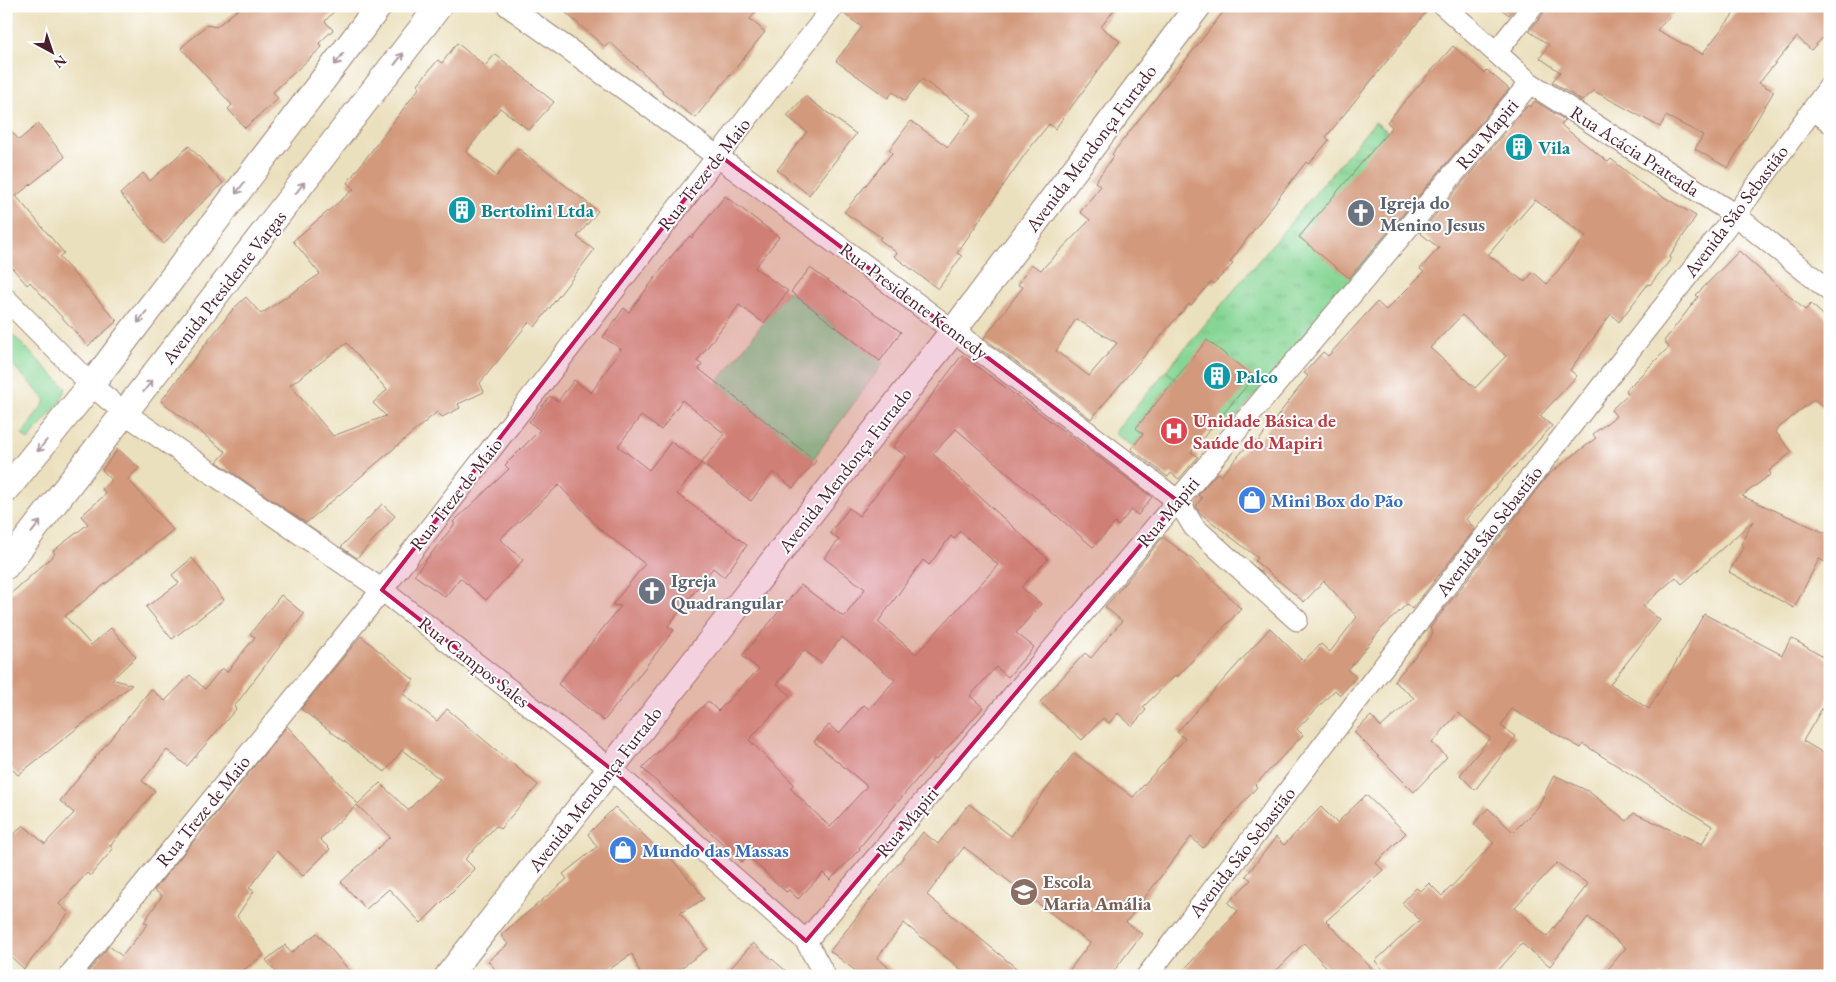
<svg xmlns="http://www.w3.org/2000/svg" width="1836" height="982" viewBox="0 0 1836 982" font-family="'EB Garamond',serif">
<defs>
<pattern id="park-tufts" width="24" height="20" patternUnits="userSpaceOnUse" patternTransform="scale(1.25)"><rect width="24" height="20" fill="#86d594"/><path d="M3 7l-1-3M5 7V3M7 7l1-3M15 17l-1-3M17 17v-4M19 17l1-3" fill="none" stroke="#75b680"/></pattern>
</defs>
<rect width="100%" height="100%" fill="#fff"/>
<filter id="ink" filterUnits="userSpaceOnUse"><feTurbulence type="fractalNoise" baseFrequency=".02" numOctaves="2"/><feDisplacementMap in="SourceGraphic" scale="10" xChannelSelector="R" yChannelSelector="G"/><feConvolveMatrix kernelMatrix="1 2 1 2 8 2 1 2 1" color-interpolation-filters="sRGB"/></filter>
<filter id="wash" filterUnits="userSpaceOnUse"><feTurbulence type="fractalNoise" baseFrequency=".0096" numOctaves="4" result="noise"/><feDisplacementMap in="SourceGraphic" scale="20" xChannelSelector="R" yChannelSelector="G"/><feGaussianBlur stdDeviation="1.12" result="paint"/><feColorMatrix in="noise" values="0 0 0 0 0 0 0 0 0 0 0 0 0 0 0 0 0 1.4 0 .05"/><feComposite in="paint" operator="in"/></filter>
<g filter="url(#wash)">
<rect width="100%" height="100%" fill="#ebe0bd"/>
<path fill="#86d594" stroke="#687a60" d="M 788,291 L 883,363 L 813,459 L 717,383 Z
M 6,328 L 66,388 L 60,402 L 28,440 L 22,435 L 46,400 L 8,360 L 6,361 Z
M 1166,371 L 1176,378 L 1136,427 L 1143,434 L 1133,446 L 1114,433 Z"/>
<path fill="url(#park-tufts)" stroke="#687a60" d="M 1375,122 L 1443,174 L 1231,423 L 1166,371 Z"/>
<g id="blocks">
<path fill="#d3997b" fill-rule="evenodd" d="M 242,6 L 339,6 L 325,21 L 333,30 L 319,43 L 322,47 L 273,92 L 278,99 L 245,128 L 228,109 L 232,105 L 181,48 L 207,25 L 216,27 Z
M 558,6 L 760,6 L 750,19 L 765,32 L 695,118 L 662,93 L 663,91 L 610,42 L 605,47 Z
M 846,6 L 1117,6 L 1101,27 L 1120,41 L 1055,129 L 1049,124 L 1025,154 L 957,253 L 962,256 L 938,289 L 894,256 L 897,253 L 879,239 L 881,237 L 844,212 L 892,153 L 889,150 L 911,121 L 948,147 L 972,115 L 922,79 L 905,101 L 893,92 L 888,98 L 836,61 L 862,27 L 844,14 Z
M 1228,6 L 1431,6 L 1326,137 L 1329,140 L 1309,164 L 1306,162 L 1252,232 L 1230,262 L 1233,264 L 1213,284 L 1211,282 L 1191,305 L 1189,304 L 1172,323 L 1091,419 L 984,338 L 1023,287 L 1018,285 L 1031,264 L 1041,270 L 1090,220 L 1080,212 L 1101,186 L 1095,182 L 1114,156 L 1112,154 ZM 1076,319 L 1117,343 L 1089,376 L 1056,351 Z
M 1497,6 L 1517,6 L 1509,15 Z
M 1545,6 L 1679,6 L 1657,30 L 1702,54 L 1740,6 L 1830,6 L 1830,30 L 1811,50 L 1797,37 L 1759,83 L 1774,91 L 1728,168 L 1695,149 L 1703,135 L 1666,116 L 1660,127 L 1594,91 L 1582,101 L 1552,82 L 1560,72 L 1540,58 L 1549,45 L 1529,31 L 1543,14 Z
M 457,43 L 485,66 L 495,54 L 554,102 L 529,130 L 500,108 L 466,152 L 497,176 L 518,148 L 598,211 L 577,237 L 594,250 L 535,327 L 529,322 L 480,383 L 484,392 L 458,404 L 460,408 L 442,417 L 437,412 L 306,523 L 217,462 L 226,452 L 161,401 L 233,309 L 246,297 L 261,314 L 320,274 L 293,241 L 354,189 L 347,183 L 420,87 L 417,85 L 438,60 L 442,63 ZM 347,343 L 387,390 L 373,403 L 386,416 L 333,436 L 290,385 Z
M 1453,46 L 1484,73 L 1487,70 L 1509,89 L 1349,278 L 1299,237 L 1392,127 L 1387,122 Z
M 805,96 L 856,134 L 809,195 L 777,170 L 807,132 L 787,116 Z
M 1535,101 L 1565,120 L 1561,125 L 1608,162 L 1611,159 L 1642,184 L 1696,216 L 1669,258 L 1671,259 L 1650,285 L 1648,284 L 1619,322 L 1611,314 L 1570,370 L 1577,376 L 1540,416 L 1552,426 L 1466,519 L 1475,529 L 1412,609 L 1407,604 L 1382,628 L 1348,670 L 1356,677 L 1340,695 L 1335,690 L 1297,729 L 1303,735 L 1255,785 L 1257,787 L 1203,848 L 1191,837 L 1126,922 L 1142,934 L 1110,976 L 1065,976 L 1090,943 L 964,847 L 927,895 L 1026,976 L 969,976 L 904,923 L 877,958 L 900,976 L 862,976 L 830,951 L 923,832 L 938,844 L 969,804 L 1011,836 L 1074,753 L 1133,797 L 1185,739 L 1177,732 L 1270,628 L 1303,661 L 1321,644 L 1330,652 L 1357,617 L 1324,581 L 1304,602 L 1255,561 L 1258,558 L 1200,513 L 1196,506 L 1202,498 L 1198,495 L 1217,473 L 1221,476 L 1253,439 L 1257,443 L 1308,376 L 1304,373 L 1323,352 L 1328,356 L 1377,302 L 1386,310 L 1424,272 L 1420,269 L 1439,248 L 1420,233 L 1528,105 L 1530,107 ZM 1535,200 L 1586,236 L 1547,284 L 1533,272 L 1525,282 L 1488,255 ZM 1462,315 L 1506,356 L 1475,388 L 1430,348 Z
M 38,124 L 65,157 L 16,196 L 64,253 L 59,257 L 117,321 L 88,346 L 30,282 L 27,285 L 6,261 L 6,125 L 19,140 Z
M 189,146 L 223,183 L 185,219 L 164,244 L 120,194 L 143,173 L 150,181 Z
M 725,196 L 779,237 L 755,268 L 788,291 L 764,323 L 739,305 L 697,361 L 702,365 L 699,369 L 816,461 L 793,488 L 773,472 L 751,501 L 701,463 L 677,494 L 747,545 L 724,577 L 713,568 L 668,626 L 674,630 L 604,721 L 558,684 L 621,606 L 612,605 L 645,564 L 600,529 L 559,485 L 500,539 L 523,560 L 486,600 L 460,578 L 445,597 L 414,575 L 455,524 L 453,522 L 509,469 L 505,465 L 540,430 L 529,422 L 550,396 L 558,401 L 574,380 L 591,393 L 621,349 L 603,337 L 624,308 L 629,312 L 674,253 L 690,236 L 692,238 ZM 682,400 L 725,434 L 701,463 L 671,442 L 649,470 L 618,446 L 641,416 L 661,430 Z
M 1739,251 L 1805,310 L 1811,304 L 1830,321 L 1830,412 L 1814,399 L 1775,431 L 1792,452 L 1769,471 L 1771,474 L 1742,496 L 1830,535 L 1830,564 L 1819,559 L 1794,608 L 1729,572 L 1744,546 L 1741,544 L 1753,521 L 1682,584 L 1676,577 L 1643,606 L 1660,620 L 1610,684 L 1649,709 L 1704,614 L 1782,655 L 1791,638 L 1830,661 L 1830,695 L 1803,741 L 1830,757 L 1830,976 L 1602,976 L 1626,948 L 1588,917 L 1550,966 L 1522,944 L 1493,976 L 1389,976 L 1375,961 L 1420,920 L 1402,903 L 1416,888 L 1421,891 L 1429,883 L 1442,896 L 1494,843 L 1474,824 L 1488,808 L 1513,832 L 1538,807 L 1554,775 L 1588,791 L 1627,821 L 1634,813 L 1702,844 L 1712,826 L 1583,744 L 1581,748 L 1511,709 L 1501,726 L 1516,737 L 1475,790 L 1460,775 L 1490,738 L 1458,713 L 1432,743 L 1447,757 L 1414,792 L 1354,732 L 1371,716 L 1381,727 L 1414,698 L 1394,681 L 1430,639 L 1433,632 L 1430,628 L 1548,475 L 1596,438 L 1593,434 L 1616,416 L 1611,410 L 1628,394 L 1626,390 L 1669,347 L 1664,341 L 1698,297 L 1696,295 ZM 1557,863 L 1588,884 L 1547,937 L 1515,907 Z
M 810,268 L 901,332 L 880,361 L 791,292 Z
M 1207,340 L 1254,377 L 1191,452 L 1198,457 L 1179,479 L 1171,473 L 1168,477 L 1131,449 L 1143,434 L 1136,428 Z
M 962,355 L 1152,497 L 1138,515 L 1131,510 L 1118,526 L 1115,523 L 1093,547 L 956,429 L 933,454 L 1048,559 L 1021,587 L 1041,604 L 1016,633 L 1034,647 L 1008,677 L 996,667 L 970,696 L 983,707 L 962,732 L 936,760 L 934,759 L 859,848 L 860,849 L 830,880 L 823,873 L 798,899 L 789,890 L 786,892 L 748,856 L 742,862 L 642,768 L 708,701 L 718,711 L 759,669 L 742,656 L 801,585 L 844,617 L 865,589 L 824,558 L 839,540 L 830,533 L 849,508 L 859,516 L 906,456 L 893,447 ZM 960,531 L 998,565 L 916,654 L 878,622 L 923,560 L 929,565 L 951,536 L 954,539 ZM 842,637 L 895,680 L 869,709 L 864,705 L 839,733 L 829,725 L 814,742 L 867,786 L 830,827 L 790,788 L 794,784 L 749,740 L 790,695 L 777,684 L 804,650 L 821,663 Z
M 118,449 L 139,468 L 128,479 L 173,530 L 65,616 L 91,645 L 111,628 L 136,657 L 112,679 L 132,685 L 18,775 L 6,763 L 6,598 L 55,554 L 53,551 L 88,524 L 81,516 L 106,494 L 102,489 L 112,480 L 102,470 Z
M 382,504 L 395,516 L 357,558 L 341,547 Z
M 1163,537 L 1192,559 L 1241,609 L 1177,677 L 1176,675 L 1143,707 L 1146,710 L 1132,726 L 1118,713 L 1109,723 L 1103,718 L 1082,740 L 1040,702 L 1085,653 L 1091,658 L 1122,621 L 1105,607 Z
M 192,558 L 224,600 L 172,639 L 146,607 L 179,583 L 172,575 Z
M 281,595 L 304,614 L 234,707 L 236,709 L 187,766 L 167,750 L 142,781 L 155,791 L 110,846 L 113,849 L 90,876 L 87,873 L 59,904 L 69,913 L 24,969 L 6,952 L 6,843 L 23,825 L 45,844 L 74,813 L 60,801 L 151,689 L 165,701 L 190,675 L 205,689 L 222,668 L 227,672 L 255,637 L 250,634 Z
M 361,636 L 414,680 L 403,694 L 437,721 L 447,709 L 538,785 L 500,829 L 496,826 L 465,859 L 475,869 L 421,923 L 389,889 L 366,909 L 341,882 L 390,837 L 357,805 L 320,839 L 330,849 L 303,876 L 277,851 L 249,888 L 254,891 L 237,916 L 264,955 L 235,976 L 85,976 L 109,946 L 122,956 L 148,924 L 144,922 L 162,896 L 154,890 L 287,726 L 358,804 L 380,783 L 408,810 L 440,779 L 402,750 L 385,772 L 301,709 Z
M 1366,795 L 1406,833 L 1376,863 L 1383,870 L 1326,921 L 1379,976 L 1335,976 L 1304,943 L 1271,976 L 1178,976 L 1238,911 L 1228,903 L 1251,880 L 1246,876 L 1276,837 L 1284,845 L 1321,807 L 1337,823 Z
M 615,807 L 657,848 L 660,846 L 696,887 L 704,899 L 680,913 L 707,949 L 670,976 L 641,976 L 632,954 L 599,976 L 501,976 L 488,961 L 508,944 L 501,935 L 567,879 L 563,874 L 597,847 L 588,834 Z
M 317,933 L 354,976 L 279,976 L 266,960 L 285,945 L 291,953 Z
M 753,943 L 792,976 L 724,976 Z"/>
</g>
</g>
<g filter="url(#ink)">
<use href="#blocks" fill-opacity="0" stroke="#9a8074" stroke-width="1"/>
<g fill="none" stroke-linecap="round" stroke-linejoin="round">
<defs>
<path id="minor" d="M 508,6 C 735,167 957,332 1178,501 L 1194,527 L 1297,620
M 1444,6 L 1530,83 L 1735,215 L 1830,291
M 1497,51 L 1533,6
M 1813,109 L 1830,122
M 6,299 L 91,385 L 126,414 L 382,590 L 611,769 L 806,941 L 825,976
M 806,941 L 1530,83
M 69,976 L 382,590 L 834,6
M 1147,976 L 1373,680 L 1735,215 L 1830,86"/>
<path id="tertiary" d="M 6,490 L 91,385 L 379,6
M 6,566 L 439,6
M 448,976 L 954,330 L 1198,6"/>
</defs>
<use href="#minor" stroke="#9a8074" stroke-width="23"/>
<use href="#tertiary" stroke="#9a8074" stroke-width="28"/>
<use href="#minor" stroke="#fff" stroke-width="21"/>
<use href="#tertiary" stroke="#fff" stroke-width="26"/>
</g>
<defs><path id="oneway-shaft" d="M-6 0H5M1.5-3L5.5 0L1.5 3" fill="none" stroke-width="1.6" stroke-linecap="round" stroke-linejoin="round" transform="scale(1.25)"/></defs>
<g stroke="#ae9aa0">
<use href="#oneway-shaft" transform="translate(339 59) rotate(127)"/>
<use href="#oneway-shaft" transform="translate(399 59) rotate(-52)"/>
<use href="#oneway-shaft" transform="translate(240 188) rotate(127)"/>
<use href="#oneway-shaft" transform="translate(300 188) rotate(-52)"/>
<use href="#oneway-shaft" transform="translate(142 317) rotate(127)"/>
<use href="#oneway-shaft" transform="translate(148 386) rotate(-52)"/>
<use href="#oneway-shaft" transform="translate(42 446) rotate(129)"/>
<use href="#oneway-shaft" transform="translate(36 527) rotate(-52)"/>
</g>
</g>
<path fill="#c2185b" fill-opacity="0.2" stroke="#c2185b" stroke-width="4" stroke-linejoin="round" d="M 719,155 L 1178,501 L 806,941 L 611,769 L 382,590 Z"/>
<defs>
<symbol id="building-disc" viewBox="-11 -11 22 22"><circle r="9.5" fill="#0f9aa8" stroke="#fff"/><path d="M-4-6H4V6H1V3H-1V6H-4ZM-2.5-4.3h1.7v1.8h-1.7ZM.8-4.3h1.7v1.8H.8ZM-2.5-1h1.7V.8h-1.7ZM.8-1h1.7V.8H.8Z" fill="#fff"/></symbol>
<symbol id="church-disc" viewBox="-11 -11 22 22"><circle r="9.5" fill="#6b7280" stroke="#fff"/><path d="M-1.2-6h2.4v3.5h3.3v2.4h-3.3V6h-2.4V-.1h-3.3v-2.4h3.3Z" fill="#fff"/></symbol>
<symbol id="hospital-disc" viewBox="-11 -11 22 22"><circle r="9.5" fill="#e0444e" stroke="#fff"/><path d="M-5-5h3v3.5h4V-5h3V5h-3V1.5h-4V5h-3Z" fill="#fff"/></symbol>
<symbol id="shop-disc" viewBox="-11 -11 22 22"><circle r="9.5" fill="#3f7fe0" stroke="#fff"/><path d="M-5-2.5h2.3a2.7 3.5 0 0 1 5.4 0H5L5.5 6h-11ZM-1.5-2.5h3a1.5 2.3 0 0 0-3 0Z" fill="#fff"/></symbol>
<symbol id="school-disc" viewBox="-11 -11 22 22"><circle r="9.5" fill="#8d6e63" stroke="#fff"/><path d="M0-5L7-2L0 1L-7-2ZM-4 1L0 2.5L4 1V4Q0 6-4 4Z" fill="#fff"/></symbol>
</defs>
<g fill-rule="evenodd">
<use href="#building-disc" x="1503" y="131" width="32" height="32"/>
<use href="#building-disc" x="446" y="194" width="32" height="32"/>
<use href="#church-disc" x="1345" y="197" width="32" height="32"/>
<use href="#building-disc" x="1201" y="360" width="32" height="32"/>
<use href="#hospital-disc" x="1158" y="415" width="32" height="32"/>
<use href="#shop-disc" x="1236" y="484" width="32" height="32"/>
<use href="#church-disc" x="636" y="575" width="32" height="32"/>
<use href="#shop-disc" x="607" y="834" width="32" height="32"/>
<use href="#school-disc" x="1008" y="876" width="32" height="32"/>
</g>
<g text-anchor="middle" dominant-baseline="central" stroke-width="4" stroke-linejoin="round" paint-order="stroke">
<g font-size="19" fill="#4a1f2b" stroke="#fff">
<text transform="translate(1487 134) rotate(-50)">Rua Mapiri</text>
<text transform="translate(1091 148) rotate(-53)">Avenida Mendonça Furtado</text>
<text transform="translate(1635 151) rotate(33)">Rua Acácia Prateada</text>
<text transform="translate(704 174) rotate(-52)">Rua Treze de Maio</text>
<text transform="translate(1736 211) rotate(-53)">Avenida São Sebastião</text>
<text transform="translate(224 287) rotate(-52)">Avenida Presidente Vargas</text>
<text transform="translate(914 301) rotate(37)">Rua Presidente Kennedy</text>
<text transform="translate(845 470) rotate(-52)">Avenida Mendonça Furtado</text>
<text transform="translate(456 494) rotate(-52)">Rua Treze de Maio</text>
<text transform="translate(1168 512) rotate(-50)">Rua Mapiri</text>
<text transform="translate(1489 531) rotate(-52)">Avenida São Sebastião</text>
<text transform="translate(474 662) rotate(38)">Rua Campos Sales</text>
<text transform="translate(595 789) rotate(-52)">Avenida Mendonça Furtado</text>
<text transform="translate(203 811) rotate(-51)">Rua Treze de Maio</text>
<text transform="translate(907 822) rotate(-50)">Rua Mapiri</text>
<text transform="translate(1242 852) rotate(-52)">Avenida São Sebastião</text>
</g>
<g font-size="19" font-weight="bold" fill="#0d838f" stroke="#fff" text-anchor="start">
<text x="1538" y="147">Vila</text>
<text x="481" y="210">Bertolini Ltda</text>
<text x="1236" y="376">Palco</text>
</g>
<g font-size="19" font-weight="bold" fill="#5b616d" stroke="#fff" text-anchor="start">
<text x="1380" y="202">Igreja do<tspan x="1380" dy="22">Menino Jesus</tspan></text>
<text x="671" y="580">Igreja<tspan x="671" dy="22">Quadrangular</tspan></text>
</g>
<g font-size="19" font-weight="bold" fill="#be3a42" stroke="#fff" text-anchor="start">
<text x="1193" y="420">Unidade Básica de<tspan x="1193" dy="22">Saúde do Mapiri</tspan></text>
</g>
<g font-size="19" font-weight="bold" fill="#366cbe" stroke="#fff" text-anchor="start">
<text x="1271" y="500">Mini Box do Pão</text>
<text x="642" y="850">Mundo das Massas</text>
</g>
<g font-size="19" font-weight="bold" fill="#785e54" stroke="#fff" text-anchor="start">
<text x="1043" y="881">Escola<tspan x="1043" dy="22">Maria Amália</tspan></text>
</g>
</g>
<rect width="1836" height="982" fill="none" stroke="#fff" stroke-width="25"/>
<g transform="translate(52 52) rotate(140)" stroke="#ffffff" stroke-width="4" paint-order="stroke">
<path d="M0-4L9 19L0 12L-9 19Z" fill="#4a1f2b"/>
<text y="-8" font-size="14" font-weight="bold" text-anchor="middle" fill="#4a1f2b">N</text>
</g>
</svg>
